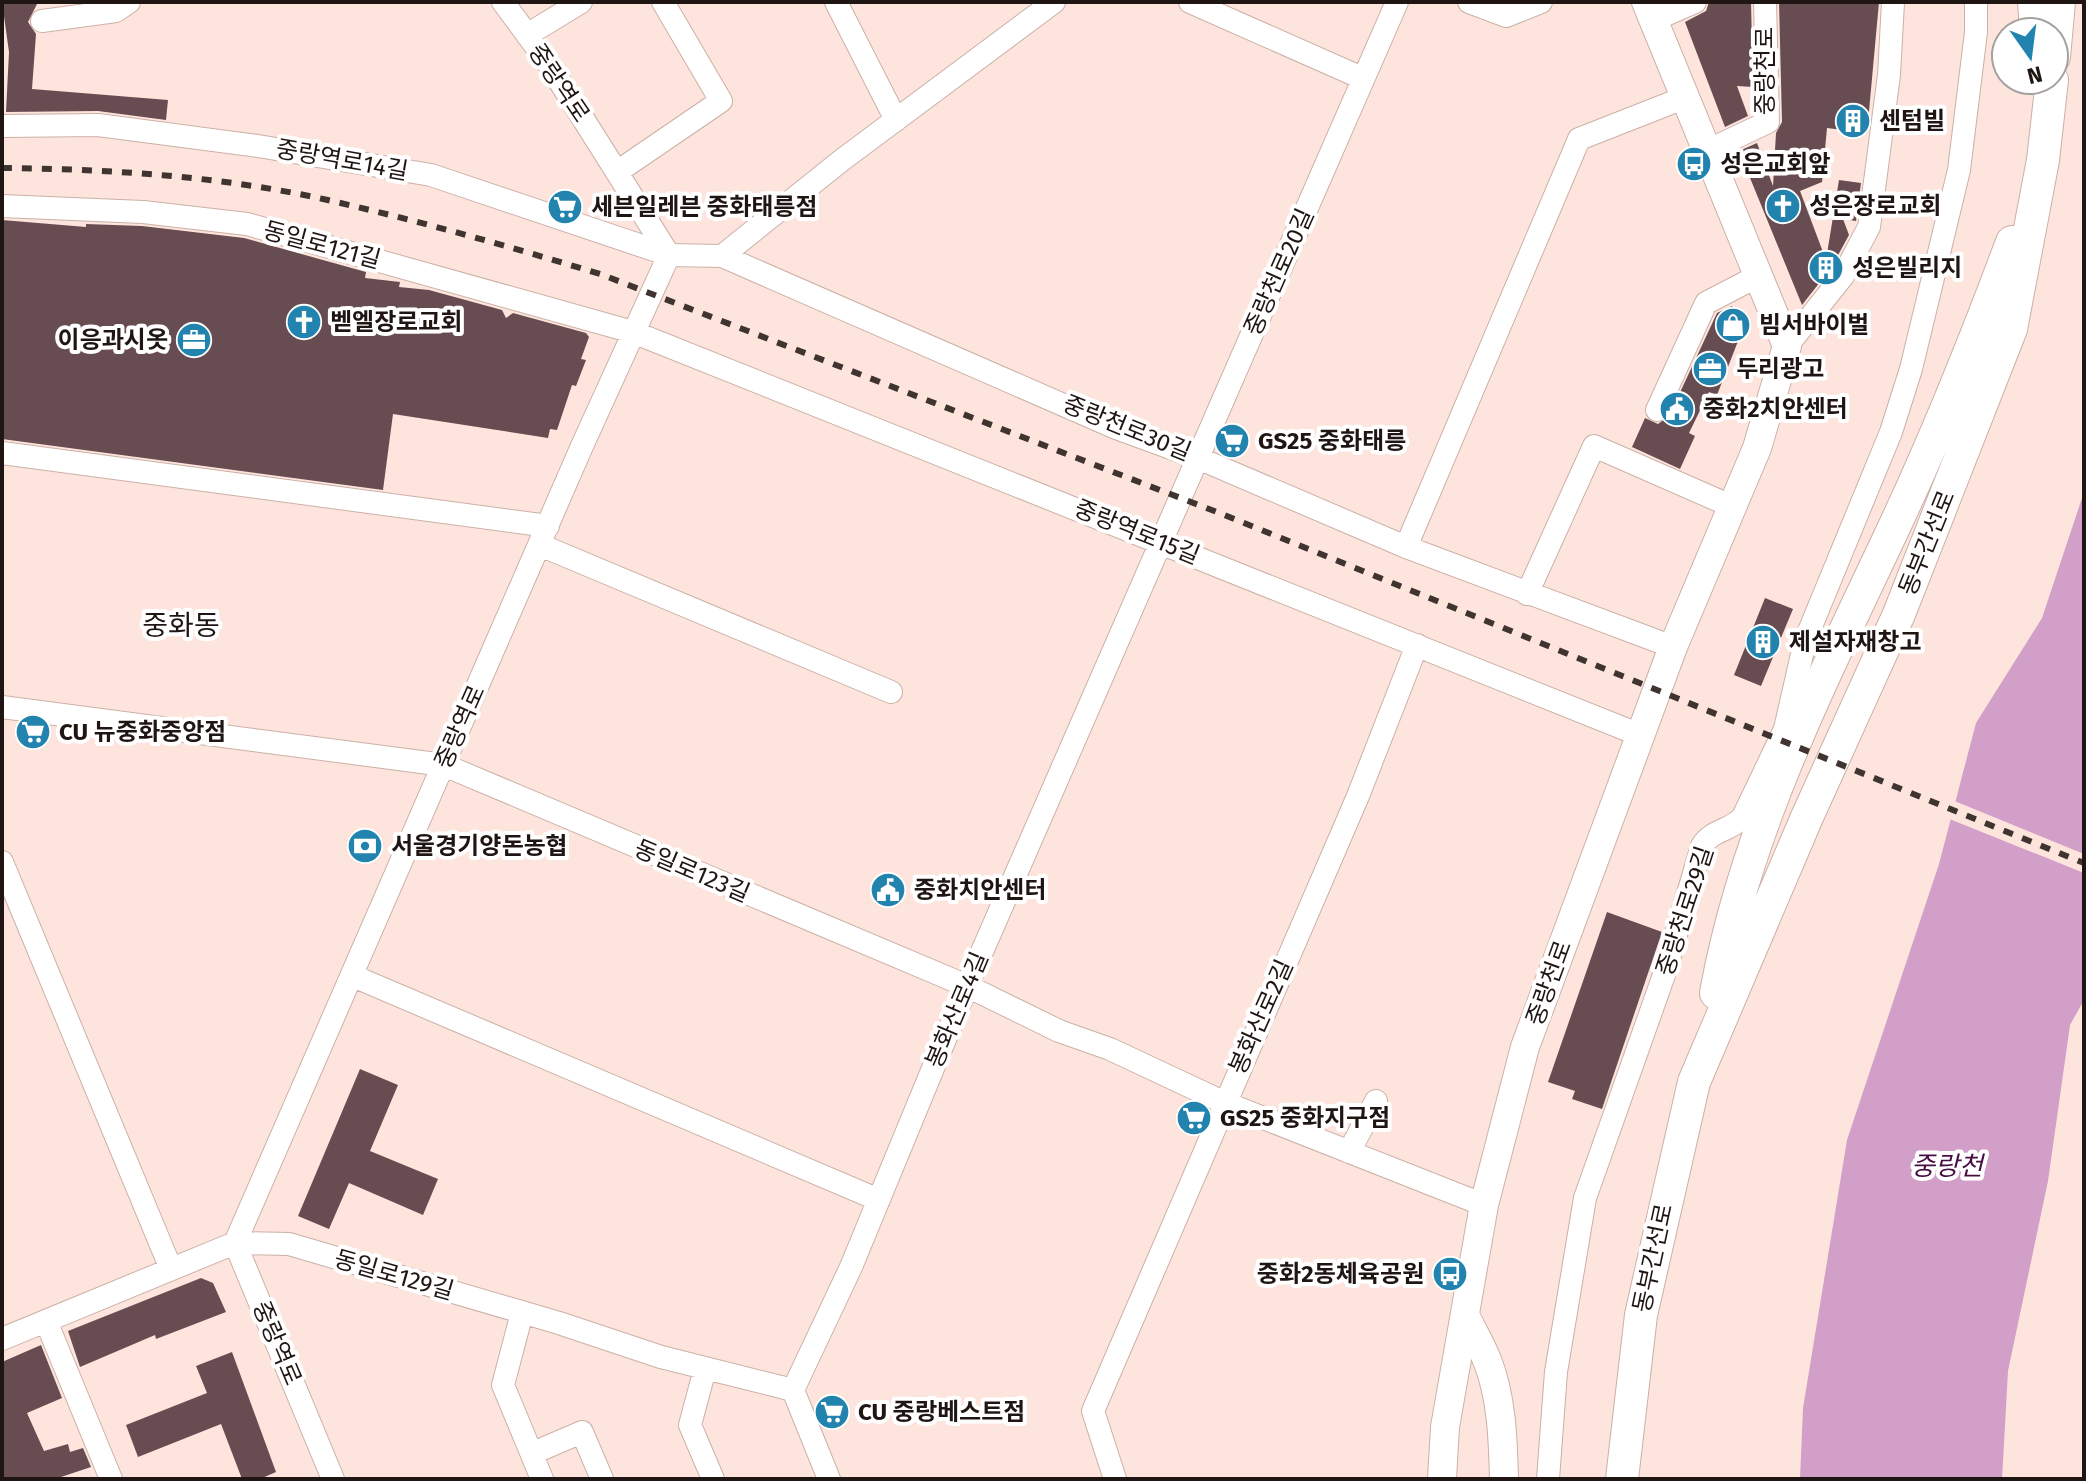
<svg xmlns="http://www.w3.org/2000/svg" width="2086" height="1481" viewBox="0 0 2086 1481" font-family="'Fira Sans','Noto Sans KR',sans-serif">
<rect width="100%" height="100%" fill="#fde5dd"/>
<path fill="#d19fc8" d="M 2084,492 L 2084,1000 L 2070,1025 L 2048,1181 L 2008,1371 L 2002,1479 L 1800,1479 L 1803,1408 L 1847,1140 L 1939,864 L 1976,723 L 2042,618 Z"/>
<path fill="#fde5dd" d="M 1952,800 L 2084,854 L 2084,873 L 1947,818 Z"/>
<path fill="#674d51" d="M 2,2 L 38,2 L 28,22 L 36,34 L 32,89 L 168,100 L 166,120 L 98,111 L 6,112 L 9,52 Z
M 1709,2 L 1751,2 L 1753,87 L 1737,86 L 1748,116 L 1725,127 L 1685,22 L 1706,11 Z
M 1779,2 L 1879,2 L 1867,133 L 1827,128 L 1822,182 L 1800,191 L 1826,260 L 1839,180 L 1861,183 L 1856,221 L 1843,219 L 1849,235 L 1831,268 L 1802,305 L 1739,151 L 1757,143 L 1773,186 L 1776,133 L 1782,122 Z
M 2,220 L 86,227 L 86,224 L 142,226 L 244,238 L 366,272 L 365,278 L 400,282 L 399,287 L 429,290 L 502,310 L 506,318 L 513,313 L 586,333 L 589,337 L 581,359 L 586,360 L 576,386 L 572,385 L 557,430 L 550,429 L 548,438 L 393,414 L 383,490 L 2,439 Z
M 1732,306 L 1742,331 L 1717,395 L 1709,392 L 1689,433 L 1695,436 L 1680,469 L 1632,447 L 1645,418 L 1658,424 L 1669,416 L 1717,313 Z
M 1765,598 L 1793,609 L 1761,686 L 1734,675 Z
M 1607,912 L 1662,932 L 1602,1109 L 1572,1099 L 1575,1091 L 1548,1082 Z
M 360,1069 L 398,1085 L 370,1151 L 438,1179 L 423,1215 L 349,1183 L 329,1229 L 298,1216 Z
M 201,1278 L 213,1283 L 226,1312 L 156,1339 L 155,1335 L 80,1367 L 68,1331 Z
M 41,1345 L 62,1398 L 27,1413 L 44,1451 L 68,1444 L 70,1452 L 83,1448 L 91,1467 L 55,1479 L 2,1479 L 2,1362 Z
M 232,1352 L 276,1472 L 260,1479 L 242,1479 L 221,1424 L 138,1457 L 126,1425 L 207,1393 L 196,1366 Z"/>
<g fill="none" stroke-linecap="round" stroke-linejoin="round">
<defs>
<path id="minor" d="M 836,2 L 896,120
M 1190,2 L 1362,78
M 1469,2 L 1506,16 L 1541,2
M 1654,20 L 1695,2
M 42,21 L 116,11 L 129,2
M 527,35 L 581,2
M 2,126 L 98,125 L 258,146 L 431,175 L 669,255 L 722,256 L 1116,428 L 1198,458 L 1406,547 L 1673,647
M 1709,150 L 1768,122 L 1765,2
M 617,172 L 721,101 L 663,2
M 2,206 L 143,212 L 247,224 L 633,332 L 1640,735
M 722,256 L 842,160 L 1054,2
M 1787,346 L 1843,276 L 1869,227 L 1889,75 L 1893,2
M 1657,410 L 1706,303 L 1758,276
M 2,453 L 548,526
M 540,545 L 891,692
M 1406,547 L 1579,139 L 1686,97
M 1527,594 L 1594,446 L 1731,506
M 2,707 L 444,765 L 967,986 L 1059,1031 L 1110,1049 L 1223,1102 L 1484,1205
M 2,862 L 171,1269
M 353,976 L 879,1200
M 1349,1152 L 1376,1101
M 522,1313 L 503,1385 L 542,1479
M 46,1321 L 111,1479
M 2,1339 L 235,1243 L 289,1244 L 559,1323 L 661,1357 L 793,1390
M 705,1369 L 690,1425 L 713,1479
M 533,1453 L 582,1432 L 602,1479
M 333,1479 L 235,1243 L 582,446 L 669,255 L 548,63 L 503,2
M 829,1479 L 793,1390 L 851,1267 L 967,986 L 1397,2
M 1115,1479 L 1093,1411 L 1358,796 L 1417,645
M 1548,1479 L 1556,1372 L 1585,1198 L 1665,972 L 1702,846 C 1712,829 1731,831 1743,817 L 1785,729 L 1805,641 L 1891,432 L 1911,369 L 1959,170 L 1976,32 L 1976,2"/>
<path id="major" d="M 1465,1315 C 1472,1330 1481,1345 1487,1360 C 1502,1397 1503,1441 1504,1479
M 1442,1479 L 1445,1427 L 1484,1205 L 1525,1047 L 1673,647 L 1757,448 L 1787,346 L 1646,2"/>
<path id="highway" d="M 2034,2 L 2036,32
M 2054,57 L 2059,2
M 1716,993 C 1746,826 1825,675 1896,523 C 1939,431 1977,336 2012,242
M 1622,1479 L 1641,1315 L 1694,1082 L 1807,817 L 1899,614 L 2011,329 L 2043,160 L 2052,80"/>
</defs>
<use href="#minor" stroke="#ccb0a6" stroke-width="24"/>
<use href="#major" stroke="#ccb0a6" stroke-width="30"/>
<use href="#highway" stroke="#ccb0a6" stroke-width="34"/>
<use href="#minor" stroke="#fff" stroke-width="22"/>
<use href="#major" stroke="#fff" stroke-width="28"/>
<use href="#highway" stroke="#fff" stroke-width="32"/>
<path stroke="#403430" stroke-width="6" stroke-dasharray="10 10" stroke-linecap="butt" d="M 2,168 C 108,169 219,176 323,199 C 416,220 508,246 600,274 L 1222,514 L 2084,863"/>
</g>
<defs>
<symbol id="building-disc" viewBox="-11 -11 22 22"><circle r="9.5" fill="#2183ae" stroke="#fff"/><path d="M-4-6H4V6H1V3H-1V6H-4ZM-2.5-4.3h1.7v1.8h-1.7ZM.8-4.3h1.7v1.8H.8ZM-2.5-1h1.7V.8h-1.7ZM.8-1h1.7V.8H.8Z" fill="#fff"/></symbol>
<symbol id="bus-disc" viewBox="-11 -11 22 22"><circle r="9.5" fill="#2183ae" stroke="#fff"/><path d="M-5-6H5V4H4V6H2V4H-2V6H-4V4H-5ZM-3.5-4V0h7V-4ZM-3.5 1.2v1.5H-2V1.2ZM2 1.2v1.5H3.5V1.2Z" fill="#fff"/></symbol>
<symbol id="church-disc" viewBox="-11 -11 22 22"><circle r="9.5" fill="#2183ae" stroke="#fff"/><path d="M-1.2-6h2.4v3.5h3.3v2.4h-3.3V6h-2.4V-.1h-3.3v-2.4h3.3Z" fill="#fff"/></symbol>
<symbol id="supermarket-disc" viewBox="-11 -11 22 22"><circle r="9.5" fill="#2183ae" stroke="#fff"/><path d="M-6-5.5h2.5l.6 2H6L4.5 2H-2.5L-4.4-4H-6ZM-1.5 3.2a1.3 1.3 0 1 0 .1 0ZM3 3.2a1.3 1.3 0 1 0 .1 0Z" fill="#fff"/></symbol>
<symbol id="shop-disc" viewBox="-11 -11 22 22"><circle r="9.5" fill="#2183ae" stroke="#fff"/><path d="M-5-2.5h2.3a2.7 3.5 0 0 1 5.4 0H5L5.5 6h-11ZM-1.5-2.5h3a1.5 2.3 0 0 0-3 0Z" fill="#fff"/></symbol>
<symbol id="office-disc" viewBox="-11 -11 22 22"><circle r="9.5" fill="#2183ae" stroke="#fff"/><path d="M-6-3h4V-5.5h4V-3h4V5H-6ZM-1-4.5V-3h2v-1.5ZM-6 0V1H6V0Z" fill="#fff"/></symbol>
<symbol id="civic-disc" viewBox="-11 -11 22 22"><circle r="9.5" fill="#2183ae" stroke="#fff"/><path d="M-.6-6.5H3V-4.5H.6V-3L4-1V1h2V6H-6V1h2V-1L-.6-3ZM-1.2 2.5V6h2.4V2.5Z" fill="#fff"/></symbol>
<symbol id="bank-disc" viewBox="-11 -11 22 22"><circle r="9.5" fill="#2183ae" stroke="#fff"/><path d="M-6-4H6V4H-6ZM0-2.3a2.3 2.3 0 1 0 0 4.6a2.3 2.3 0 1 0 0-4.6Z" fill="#fff"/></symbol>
</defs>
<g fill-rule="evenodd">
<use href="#building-disc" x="1833" y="101" width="40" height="40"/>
<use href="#bus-disc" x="1674" y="144" width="40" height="40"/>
<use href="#church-disc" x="1763" y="186" width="40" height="40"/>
<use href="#supermarket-disc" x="545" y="187" width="40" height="40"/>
<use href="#building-disc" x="1806" y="248" width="40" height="40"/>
<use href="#church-disc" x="284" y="302" width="40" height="40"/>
<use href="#shop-disc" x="1713" y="305" width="40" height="40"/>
<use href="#office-disc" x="174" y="320" width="40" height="40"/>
<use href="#office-disc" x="1690" y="349" width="40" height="40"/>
<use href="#civic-disc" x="1657" y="389" width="40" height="40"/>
<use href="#supermarket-disc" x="1212" y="421" width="40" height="40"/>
<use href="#building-disc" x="1743" y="622" width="40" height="40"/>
<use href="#supermarket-disc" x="13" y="712" width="40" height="40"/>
<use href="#bank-disc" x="345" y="826" width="40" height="40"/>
<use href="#civic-disc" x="868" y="870" width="40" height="40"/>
<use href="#supermarket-disc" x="1174" y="1098" width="40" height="40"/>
<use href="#bus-disc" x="1430" y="1254" width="40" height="40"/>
<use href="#supermarket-disc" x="812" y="1392" width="40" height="40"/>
</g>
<g text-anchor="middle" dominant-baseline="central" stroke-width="8" stroke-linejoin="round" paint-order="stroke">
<g font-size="24" fill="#1f1512" stroke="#fff">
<text transform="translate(1765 71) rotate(-90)">중랑천로</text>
<text transform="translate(559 83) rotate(56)">중랑역로</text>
<text transform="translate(342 160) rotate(10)">중랑역로14길</text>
<text transform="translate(322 245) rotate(15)">동일로121길</text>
<text transform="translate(1279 272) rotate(-66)">중랑천로20길</text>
<text transform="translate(1127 428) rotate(22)">중랑천로30길</text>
<text transform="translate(1137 532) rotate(22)">중랑역로15길</text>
<text transform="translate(1927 543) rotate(-68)">동부간선로</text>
<text transform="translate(460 727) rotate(-66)">중랑역로</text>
<text transform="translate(692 871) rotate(23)">동일로123길</text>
<text transform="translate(1685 911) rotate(-72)">중랑천로29길</text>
<text transform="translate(1549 983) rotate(-70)">중랑천로</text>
<text transform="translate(957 1010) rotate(-67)">봉화산로4길</text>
<text transform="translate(1261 1017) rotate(-66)">봉화산로2길</text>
<text transform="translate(1653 1258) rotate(-78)">동부간선로</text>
<text transform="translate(394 1275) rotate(16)">동일로129길</text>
<text transform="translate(277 1343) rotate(67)">중랑역로</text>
</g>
<g font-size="24" font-weight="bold" fill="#1f1512" stroke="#fff" text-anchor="start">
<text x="1879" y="121">센텀빌</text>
<text x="1720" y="164">성은교회앞</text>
<text x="1809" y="206">성은장로교회</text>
<text x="591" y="207">세븐일레븐 중화태릉점</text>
<text x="1852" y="268">성은빌리지</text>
<text x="330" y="322">벧엘장로교회</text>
<text x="1759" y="325">빔서바이벌</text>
<text x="168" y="340" text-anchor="end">이응과시옷</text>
<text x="1736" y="369">두리광고</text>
<text x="1703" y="409">중화2치안센터</text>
<text x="1258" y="441">GS25 중화태릉</text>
<text x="1789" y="642">제설자재창고</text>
<text x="59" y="732">CU 뉴중화중앙점</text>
<text x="391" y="846">서울경기양돈농협</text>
<text x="914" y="890">중화치안센터</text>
<text x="1220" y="1118">GS25 중화지구점</text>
<text x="1424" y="1274" text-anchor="end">중화2동체육공원</text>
<text x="858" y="1412">CU 중랑베스트점</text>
</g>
<g font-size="26" font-style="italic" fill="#470c41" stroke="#fff">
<text x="1947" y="1166">중랑천</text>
</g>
<g font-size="28" fill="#1f1512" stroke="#fff">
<text x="181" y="625">중화동</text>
</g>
</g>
<rect width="2086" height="1481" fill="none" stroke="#1f1512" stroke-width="8"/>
<g transform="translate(2030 56) rotate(166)"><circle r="38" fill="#ffffff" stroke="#a5a1a0" stroke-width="2"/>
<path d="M0-6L14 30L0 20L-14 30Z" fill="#2183ae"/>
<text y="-12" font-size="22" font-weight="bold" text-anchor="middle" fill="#1f1512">N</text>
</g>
</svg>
